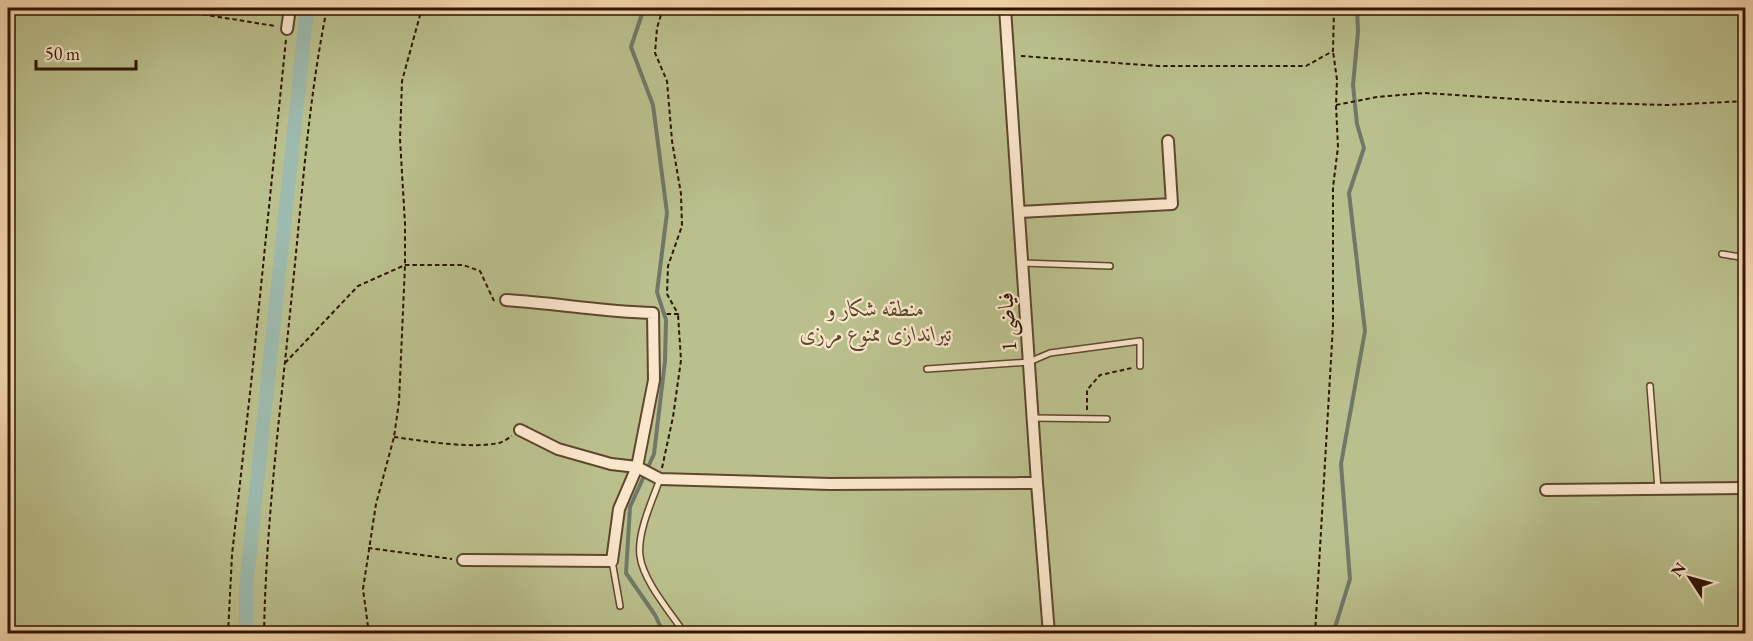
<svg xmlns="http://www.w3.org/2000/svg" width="1753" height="641" viewBox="0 0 1753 641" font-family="'EB Garamond',Amiri,serif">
<rect width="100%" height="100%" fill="#f7d9af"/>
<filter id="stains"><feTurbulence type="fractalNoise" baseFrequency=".00333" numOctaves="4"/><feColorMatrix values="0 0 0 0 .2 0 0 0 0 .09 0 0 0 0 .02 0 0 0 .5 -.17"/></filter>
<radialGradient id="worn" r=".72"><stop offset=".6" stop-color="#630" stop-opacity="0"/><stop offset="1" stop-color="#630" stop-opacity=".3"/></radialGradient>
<path fill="#bac08d" stroke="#746a48" stroke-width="1.5" d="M 8,8 L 1745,8 L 1745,633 L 8,633 Z"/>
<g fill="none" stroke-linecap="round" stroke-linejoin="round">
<path stroke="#717869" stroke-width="4" d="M 644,8 L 631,47 L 653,105 L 667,213 L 657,292 L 666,320 L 665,361 L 654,454 L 630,507 L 626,573 L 655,615 L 664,634
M 1333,634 L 1350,579 L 1341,464 L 1365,331 L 1349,193 L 1364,148 L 1357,124 L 1353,85 L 1358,32 L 1357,8"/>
<path stroke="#9dbaae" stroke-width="14" d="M 246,634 L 246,588 L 307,8"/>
<defs>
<path id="lane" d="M 1722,254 L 1746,258
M 1022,263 L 1110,266
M 927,369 L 1029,362 L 1050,353 L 1140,341 L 1140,366
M 1650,386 L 1658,489
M 1033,418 L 1107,419
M 660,479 C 652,501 637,533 640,556 C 643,581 671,613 685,634
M 612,561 L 620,606"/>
<path id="street" d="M 1005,8 L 1037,483 L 1049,634
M 287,29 L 290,8
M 1019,212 L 1172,204 L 1168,141
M 520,430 L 558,449 L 611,464 L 637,467 L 660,479 L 830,484 L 1037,483
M 1546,490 L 1746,488
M 463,560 L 612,561 L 619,509 L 637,467 L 654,380 L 653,313 C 603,312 555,303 506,300"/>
</defs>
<use href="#lane" stroke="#60462d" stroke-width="8"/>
<use href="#street" stroke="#60462d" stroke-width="14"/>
<path stroke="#2e1502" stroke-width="2" stroke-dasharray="4.5 3" stroke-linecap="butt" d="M 663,8 L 657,28 L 655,53 L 667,81 L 672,141 L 681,194 L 682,226 L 668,266 L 667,294 L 678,314 L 664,314
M 8,11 L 182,11 L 275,26
M 1021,56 L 1158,66 L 1306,66 L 1333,51 L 1334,8
M 1336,105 L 1377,97 L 1424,93 L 1563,102 L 1667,105 L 1746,101
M 285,363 L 358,286 L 405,265 L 463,265 L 480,271 L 494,301
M 1087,410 L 1087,390 L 1100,375 L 1132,368
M 394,437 C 424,441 470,449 499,443 C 504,442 508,438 512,436
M 662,468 L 673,417 L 681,360 L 678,314
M 368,548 L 452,559
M 228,634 L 232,555 L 252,375 L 286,39
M 264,634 C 266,520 281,406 292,293 C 302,198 308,101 327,8
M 369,634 L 363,589 L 376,504 L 394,437 L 399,402 L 405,265 L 405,224 L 400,139 L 402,81 L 422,8
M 1315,634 L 1333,325 L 1333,187 L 1338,147 L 1336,105 L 1337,80 L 1333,51"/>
<use href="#lane" stroke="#fae6cb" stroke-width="5"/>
<use href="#street" stroke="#fae6cb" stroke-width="10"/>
</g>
<g text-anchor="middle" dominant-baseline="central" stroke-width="4.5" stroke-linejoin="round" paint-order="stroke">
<g font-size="22" font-style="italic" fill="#58482c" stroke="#fae6cb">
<text x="876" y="308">منطقه شکار و<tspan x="876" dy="25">تیراندازی ممنوع مرزی</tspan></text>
</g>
<g font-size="22" fill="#2e1502" stroke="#fae6cb">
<text transform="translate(1007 322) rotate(-94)">فیاضی 1</text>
</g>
</g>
<rect width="1753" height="641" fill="none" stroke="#f7d9af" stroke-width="30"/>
<rect x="9" y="9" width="1735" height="623" fill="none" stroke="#2e1502" stroke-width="3"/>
<rect x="15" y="15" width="1723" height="611" fill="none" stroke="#2e1502" stroke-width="1.5"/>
<g transform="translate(1690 578) rotate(306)" stroke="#fae6cb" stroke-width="4.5" paint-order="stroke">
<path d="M0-4.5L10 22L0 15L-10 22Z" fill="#2e1502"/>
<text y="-9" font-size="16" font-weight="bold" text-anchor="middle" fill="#2e1502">N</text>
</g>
<path d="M36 60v9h100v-9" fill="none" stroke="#2e1502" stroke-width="3"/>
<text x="45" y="60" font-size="18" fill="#2e1502" stroke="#fae6cb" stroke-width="4.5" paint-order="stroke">50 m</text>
<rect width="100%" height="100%" filter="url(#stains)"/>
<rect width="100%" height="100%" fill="url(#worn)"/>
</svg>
